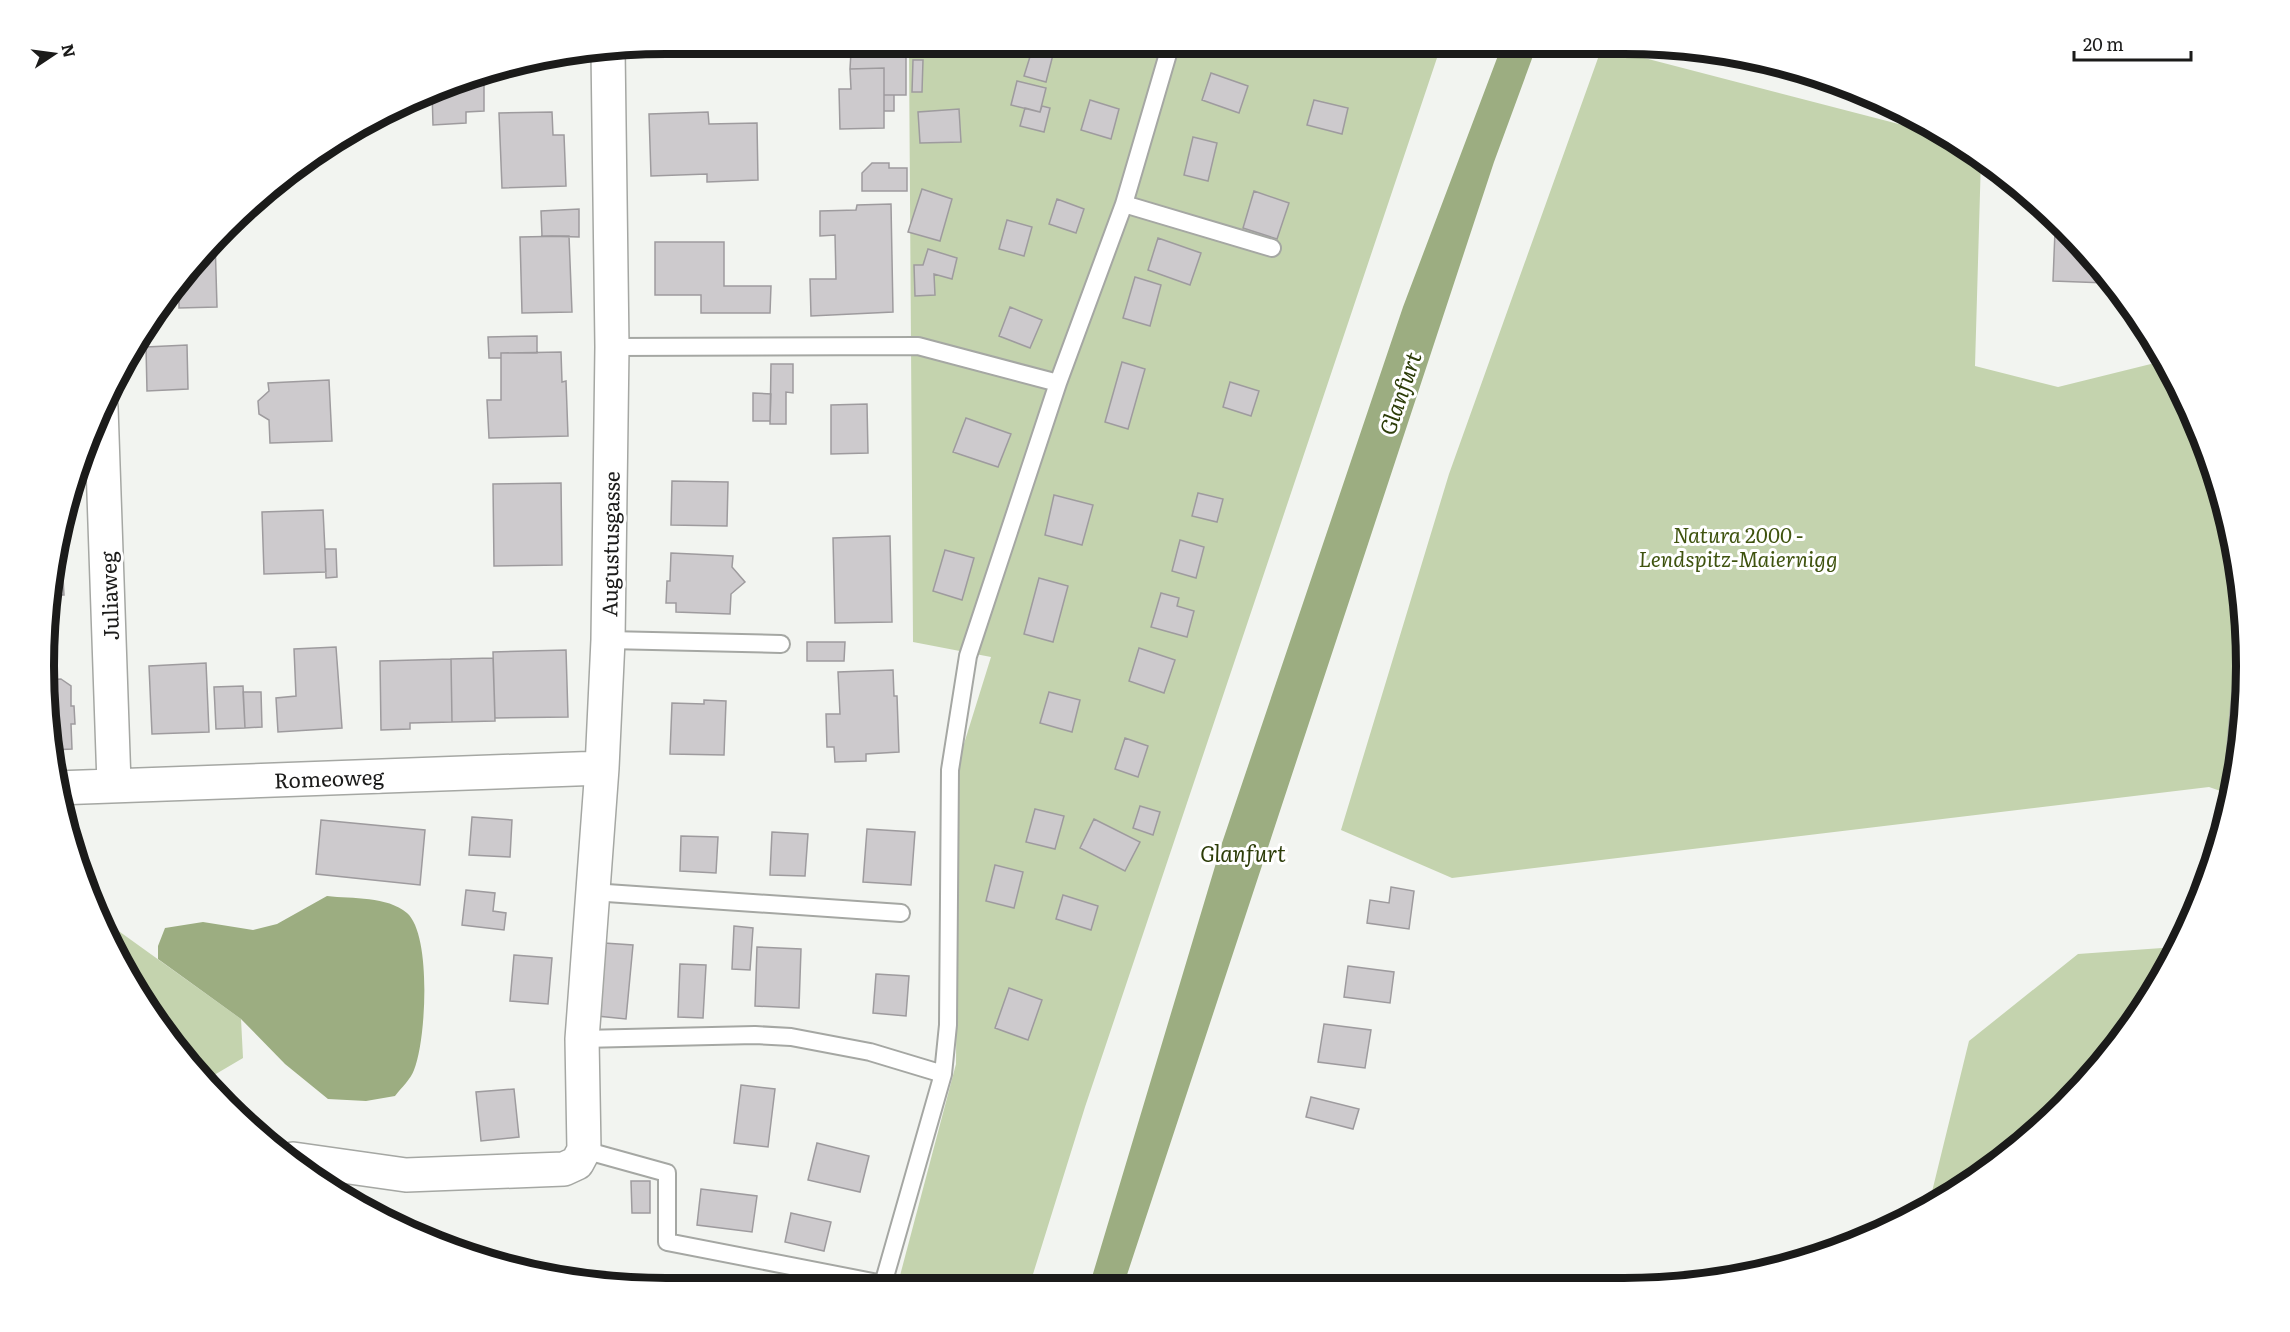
<svg xmlns="http://www.w3.org/2000/svg" width="2290" height="1332" viewBox="0 0 2290 1332" font-family="Literata,serif">
<rect width="100%" height="100%" fill="#f2f4f0"/>
<path fill="#c4d3ae" d="M 1441,46 L 1085,1107 L 1029,1287 L 897,1287 L 956,1064 L 958,763 L 991,657 L 913,642 L 909,48 Z
M 1602,47 L 1945,136 L 1970,148 L 1981,158 L 1975,366 L 2058,387 L 2163,361 L 2199,427 L 2234,544 L 2246,666 L 2232,795 L 2209,787 L 1452,878 L 1341,830 L 1449,474 Z
M 95,914 L 241,1019 L 243,1058 L 204,1081 L 198,1076 L 127,978 Z
M 2176,947 L 2142,1012 L 2064,1106 L 1936,1205 L 1928,1208 L 1969,1041 L 2078,954 Z"/>
<path fill="#9cad81" d="M 1502,45 L 1537,45 L 1494,162 L 1123,1287 L 1089,1287 L 1222,843 L 1403,307 Z
M 327,896 C 353,899 387,896 407,913 C 432,935 426,1041 414,1070 C 411,1079 401,1088 395,1096 L 366,1101 L 328,1099 L 285,1064 L 241,1019 L 158,959 L 158,946 L 165,928 L 203,922 L 253,930 L 277,924 Z"/>
<path fill="#cdcacd" stroke="#9e9b9e" stroke-width="1.5" d="M 1033,47 L 1055,47 L 1046,82 L 1024,76 Z
M 1104,47 L 1139,47 L 1136,57 Z
M 851,52 L 906,52 L 906,95 L 884,95 L 884,68 L 850,69 Z
M 913,60 L 923,60 L 922,92 L 912,92 Z
M 884,68 L 884,128 L 840,129 L 839,89 L 851,89 L 850,69 Z
M 1211,73 L 1248,86 L 1239,113 L 1202,100 Z
M 1017,81 L 1046,88 L 1040,112 L 1011,105 Z
M 484,84 L 484,111 L 466,112 L 466,123 L 433,125 L 432,91 L 445,85 Z
M 884,95 L 894,95 L 894,111 L 884,111 Z
M 1090,100 L 1119,109 L 1111,139 L 1081,130 Z
M 1314,100 L 1348,108 L 1342,134 L 1307,125 Z
M 1042,106 L 1050,108 L 1044,132 L 1020,126 L 1025,108 L 1040,112 Z
M 959,109 L 961,142 L 920,143 L 918,112 Z
M 552,112 L 553,135 L 564,135 L 566,186 L 502,188 L 499,113 Z
M 708,112 L 709,124 L 757,123 L 758,180 L 707,182 L 707,174 L 651,176 L 649,114 Z
M 1193,137 L 1217,143 L 1208,181 L 1184,175 Z
M 872,163 L 889,163 L 889,168 L 907,168 L 907,191 L 862,191 L 862,173 Z
M 922,189 L 952,199 L 940,241 L 908,232 Z
M 1254,191 L 1289,203 L 1277,239 L 1243,228 Z
M 1057,199 L 1084,209 L 1076,233 L 1049,224 Z
M 891,204 L 893,312 L 811,316 L 810,279 L 836,279 L 835,235 L 820,236 L 820,211 L 856,210 L 857,205 Z
M 579,209 L 579,237 L 542,236 L 541,211 Z
M 1007,220 L 1032,227 L 1024,256 L 999,249 Z
M 2055,231 L 2069,232 L 2106,276 L 2106,283 L 2053,281 Z
M 569,236 L 572,312 L 522,313 L 520,237 Z
M 1158,238 L 1201,253 L 1190,285 L 1148,270 Z
M 215,239 L 217,307 L 179,308 L 179,283 Z
M 655,242 L 724,242 L 724,286 L 771,286 L 770,313 L 701,313 L 701,295 L 655,295 Z
M 928,249 L 957,258 L 952,279 L 934,274 L 935,295 L 915,296 L 914,265 L 923,265 Z
M 1135,277 L 1161,285 L 1150,326 L 1123,318 Z
M 1010,307 L 1042,320 L 1030,348 L 999,336 Z
M 537,336 L 537,353 L 501,353 L 501,358 L 489,358 L 488,337 Z
M 187,345 L 188,389 L 147,391 L 146,347 Z
M 561,352 L 562,382 L 566,381 L 568,436 L 489,438 L 487,400 L 501,400 L 501,353 Z
M 1122,362 L 1145,369 L 1128,429 L 1105,422 Z
M 771,364 L 793,364 L 793,393 L 786,392 L 786,424 L 770,424 Z
M 329,380 L 332,441 L 270,443 L 269,420 L 259,414 L 258,401 L 269,391 L 268,383 Z
M 1230,382 L 1259,391 L 1251,416 L 1223,407 Z
M 753,393 L 771,394 L 770,421 L 753,421 Z
M 867,404 L 868,453 L 831,454 L 831,405 Z
M 966,418 L 1011,434 L 998,467 L 953,452 Z
M 672,481 L 728,482 L 727,526 L 671,525 Z
M 561,483 L 562,565 L 494,566 L 493,484 Z
M 1198,493 L 1223,499 L 1217,522 L 1192,516 Z
M 1054,495 L 1093,505 L 1082,545 L 1045,535 Z
M 323,510 L 326,572 L 264,574 L 262,512 Z
M 60,526 L 64,595 L 48,595 L 49,585 Z
M 890,536 L 892,622 L 835,623 L 833,538 Z
M 1180,540 L 1204,547 L 1196,578 L 1172,571 Z
M 325,549 L 336,549 L 337,577 L 326,578 Z
M 945,550 L 974,558 L 962,600 L 933,591 Z
M 671,553 L 733,556 L 732,567 L 745,582 L 731,594 L 730,614 L 676,612 L 676,603 L 666,603 L 667,581 L 670,581 Z
M 1039,578 L 1068,586 L 1053,642 L 1024,634 Z
M 1161,593 L 1179,598 L 1177,606 L 1194,611 L 1187,637 L 1151,627 Z
M 47,629 L 55,629 L 57,669 L 46,669 Z
M 807,642 L 845,642 L 844,661 L 807,661 Z
M 336,647 L 342,728 L 278,732 L 276,698 L 296,696 L 294,649 Z
M 1139,648 L 1175,660 L 1164,693 L 1129,681 Z
M 566,650 L 568,717 L 495,718 L 493,652 Z
M 493,658 L 495,721 L 452,722 L 451,659 Z
M 451,659 L 452,722 L 410,723 L 410,729 L 381,730 L 380,661 Z
M 206,663 L 209,732 L 152,734 L 149,666 Z
M 893,670 L 894,696 L 897,696 L 899,752 L 866,754 L 866,761 L 835,762 L 834,747 L 827,747 L 826,714 L 840,714 L 838,672 Z
M 61,679 L 71,686 L 71,706 L 74,706 L 75,724 L 71,724 L 72,749 L 51,750 L 45,706 L 46,680 Z
M 243,686 L 245,728 L 216,729 L 214,687 Z
M 243,692 L 261,692 L 262,727 L 245,728 Z
M 1049,692 L 1080,700 L 1072,732 L 1040,723 Z
M 704,700 L 726,701 L 724,755 L 670,754 L 672,703 L 704,704 Z
M 1125,738 L 1148,746 L 1138,777 L 1115,769 Z
M 1140,806 L 1160,812 L 1153,835 L 1133,828 Z
M 1035,809 L 1064,816 L 1055,849 L 1026,842 Z
M 472,817 L 512,820 L 510,857 L 469,855 Z
M 1094,819 L 1140,842 L 1125,871 L 1080,848 Z
M 321,820 L 425,830 L 420,885 L 316,874 Z
M 867,829 L 915,832 L 911,885 L 863,882 Z
M 772,832 L 808,834 L 805,876 L 770,875 Z
M 681,836 L 718,837 L 716,873 L 680,871 Z
M 995,865 L 1023,872 L 1014,908 L 986,901 Z
M 1391,887 L 1414,891 L 1409,929 L 1367,923 L 1370,900 L 1389,903 Z
M 466,890 L 495,893 L 493,911 L 506,913 L 504,930 L 462,925 Z
M 1063,895 L 1098,906 L 1091,930 L 1056,919 Z
M 734,926 L 753,928 L 750,970 L 732,969 Z
M 604,943 L 633,945 L 626,1019 L 597,1016 Z
M 757,947 L 801,949 L 799,1008 L 755,1006 Z
M 514,955 L 552,958 L 548,1004 L 510,1001 Z
M 680,964 L 706,965 L 703,1018 L 678,1017 Z
M 1348,966 L 1394,972 L 1390,1003 L 1344,997 Z
M 876,974 L 909,976 L 906,1016 L 873,1013 Z
M 1009,988 L 1042,1000 L 1028,1040 L 995,1028 Z
M 1324,1024 L 1371,1030 L 1365,1068 L 1318,1062 Z
M 741,1085 L 775,1089 L 768,1147 L 734,1143 Z
M 514,1089 L 519,1137 L 481,1141 L 476,1092 Z
M 1311,1097 L 1359,1109 L 1353,1129 L 1306,1117 Z
M 817,1143 L 869,1156 L 860,1192 L 808,1180 Z
M 631,1181 L 650,1181 L 650,1213 L 632,1213 Z
M 701,1189 L 757,1196 L 752,1232 L 697,1225 Z
M 791,1213 L 831,1222 L 824,1251 L 785,1242 Z"/>
<g fill="none" stroke-linecap="round" stroke-linejoin="round">
<defs>
<path id="service" d="M 1124,204 L 1272,248
M 612,347 L 918,346 L 1058,383
M 608,640 L 781,644
M 2232,795 L 2245,651
M 592,892 L 901,913
M 582,1039 L 755,1035 L 791,1037 L 870,1052 L 943,1074
M 584,1150 L 667,1173 L 667,1242 L 883,1284 L 943,1074 L 948,1025 L 950,770 L 968,656 L 1058,383 L 1124,204 L 1170,47"/>
<path id="minor" d="M 101,407 L 114,784
M 56,788 L 602,768
M 293,1159 L 406,1175 L 564,1169 L 577,1163 L 584,1150 L 582,1039 L 602,768 L 608,640 L 612,347 L 608,49"/>
</defs>
<use href="#service" stroke="#a5a7a3" stroke-width="20"/>
<use href="#minor" stroke="#a5a7a3" stroke-width="36"/>
<use href="#service" stroke="#fff" stroke-width="16"/>
<use href="#minor" stroke="#fff" stroke-width="33"/>
</g>
<g text-anchor="middle" dominant-baseline="central" stroke-width="6" stroke-linejoin="round" paint-order="stroke">
<g font-size="21" font-style="italic" fill="#3f530f" stroke="#fff">
<text x="1738" y="533">Natura 2000 -<tspan x="1738" dy="24">Lendspitz-Maiernigg</tspan></text>
</g>
<g font-size="21" fill="#1b1b1a" stroke="#fff">
<text transform="translate(609 544) rotate(-89)">Augustusgasse</text>
<text transform="translate(108 596) rotate(-92)">Juliaweg</text>
<text transform="translate(329 777) rotate(-2)">Romeoweg</text>
</g>
<g font-size="22" font-style="italic" fill="#2c3c08" stroke="#fff">
<text transform="translate(1399 393) rotate(-71)">Glanfurt</text>
<text x="1243" y="852">Glanfurt</text>
</g>
</g>
<path d="M0 0H2290V1332H0ZM666 54H1624A612 612 0 0 1 2236 666V666A612 612 0 0 1 1624 1278H666A612 612 0 0 1 54 666V666A612 612 0 0 1 666 54Z" fill="#fff" fill-rule="evenodd"/>
<path fill="none" stroke="#1b1b1a" stroke-width="8" d="M666 54H1624A612 612 0 0 1 2236 666V666A612 612 0 0 1 1624 1278H666A612 612 0 0 1 54 666V666A612 612 0 0 1 666 54Z"/>
<g transform="translate(54 54) rotate(77)" stroke="#ffffff" stroke-width="4.5" paint-order="stroke">
<path d="M0-4.5L10 22L0 15L-10 22Z" fill="#1b1b1a"/>
<text y="-9" font-size="16" font-weight="bold" text-anchor="middle" fill="#1b1b1a">N</text>
</g>
<path d="M2074 51v9h117v-9" fill="none" stroke="#1b1b1a" stroke-width="3"/>
<text x="2083" y="51" font-size="18" fill="#1b1b1a" stroke="#ffffff" stroke-width="4.5" paint-order="stroke">20 m</text>
</svg>
